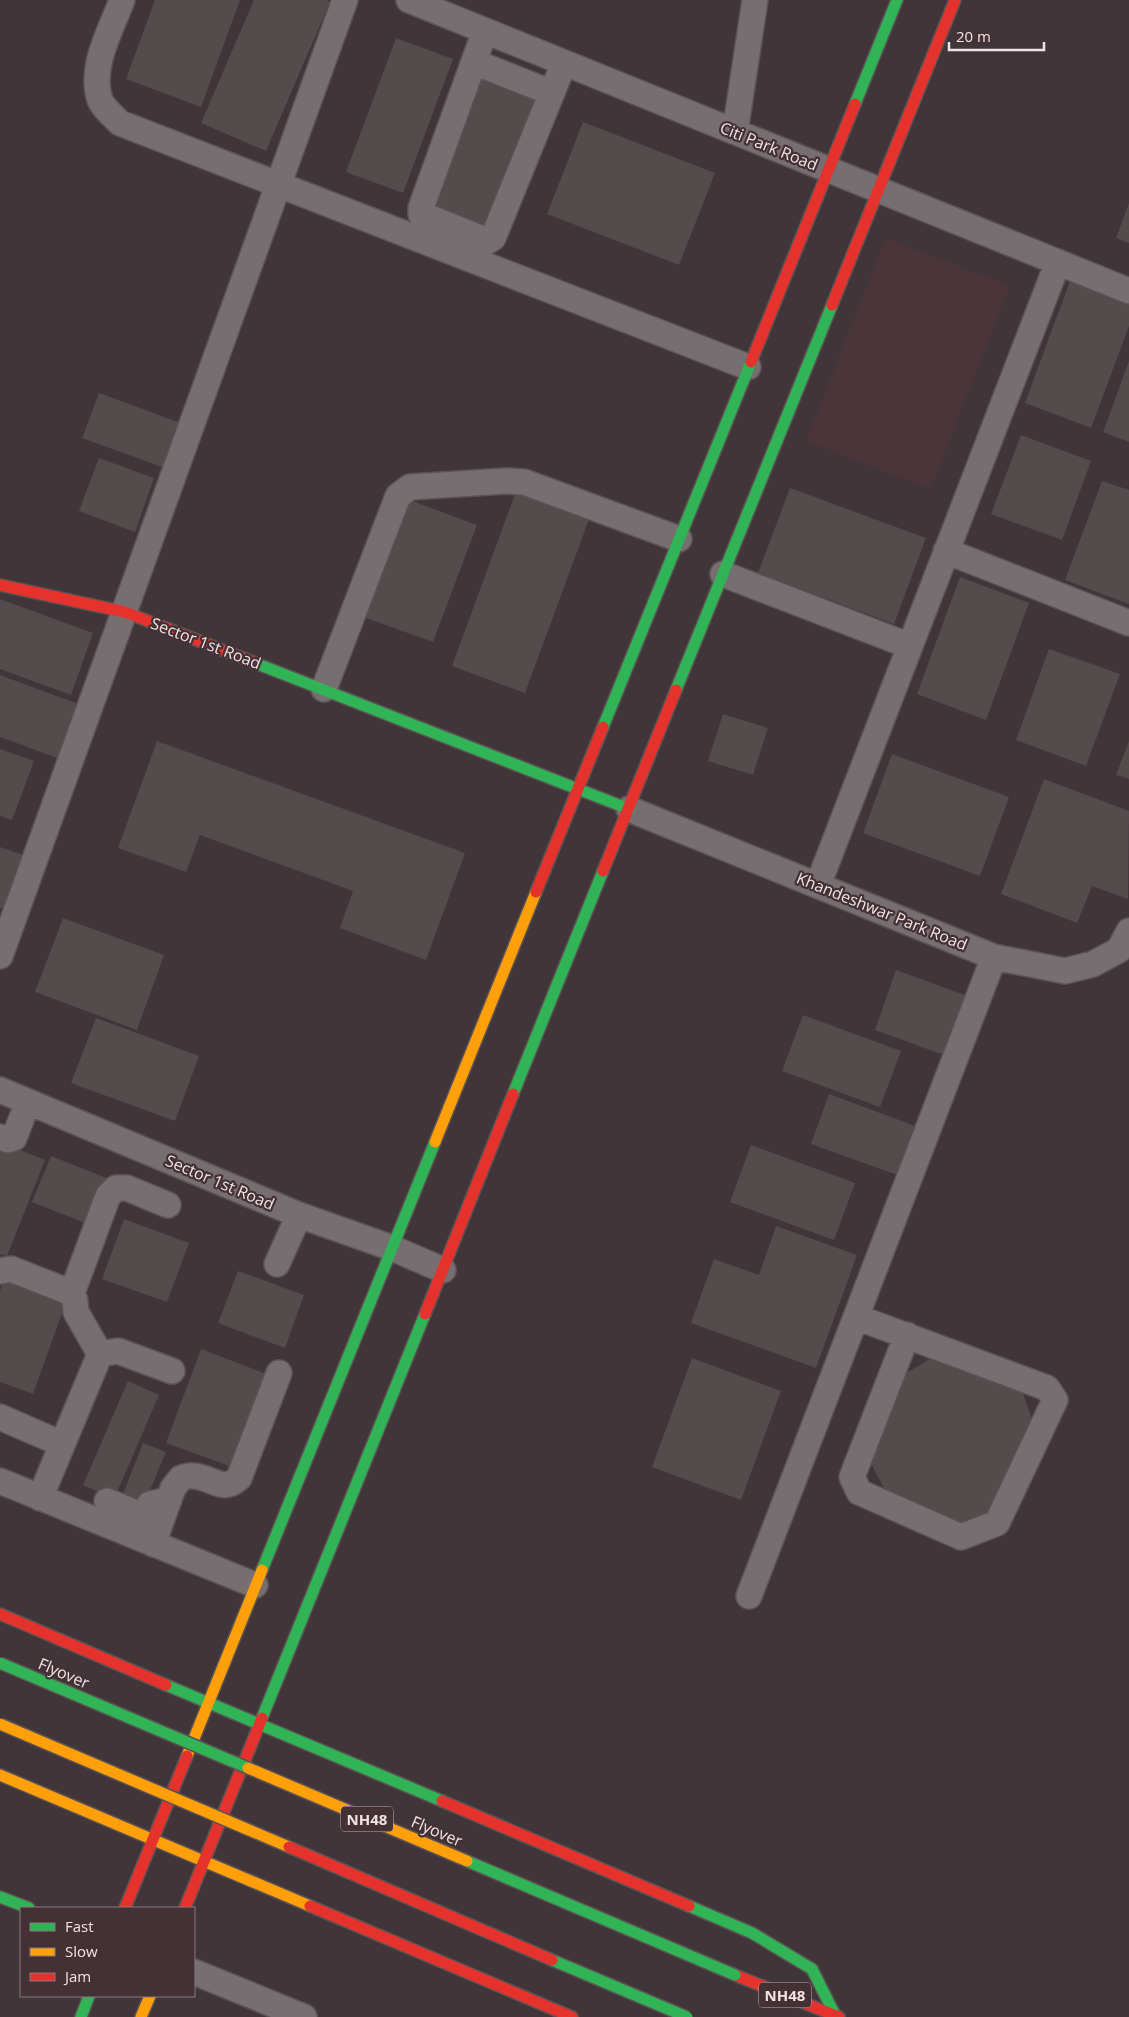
<svg xmlns="http://www.w3.org/2000/svg" width="1129" height="2017" viewBox="0 0 1129 2017" font-family="'Open Sans',sans-serif">
<rect width="100%" height="100%" fill="#403538"/>
<path fill="#4c353a" d="M 886,238 L 1010,286 L 930,489 L 806,441 Z"/>
<path fill="#544b4d" d="M 155,0 L 240,0 L 201,107 L 126,79 Z
M 254,0 L 326,0 L 330,2 L 266,151 L 201,123 Z
M 396,38 L 453,59 L 403,193 L 346,172 Z
M 482,70 L 540,93 L 487,232 L 428,210 Z
M 583,122 L 715,173 L 679,265 L 547,214 Z
M 1129,203 L 1129,243 L 1116,238 Z
M 1070,281 L 1129,302 L 1129,326 L 1091,428 L 1025,403 Z
M 1129,361 L 1129,442 L 1103,432 Z
M 99,393 L 186,425 L 170,470 L 82,438 Z
M 1021,435 L 1091,461 L 1062,540 L 991,514 Z
M 99,458 L 154,478 L 135,532 L 79,511 Z
M 1102,481 L 1129,490 L 1129,604 L 1065,580 Z
M 518,486 L 591,514 L 525,693 L 452,666 Z
M 790,488 L 926,538 L 894,624 L 758,573 Z
M 407,499 L 477,525 L 433,642 L 363,617 Z
M 960,577 L 1029,603 L 986,720 L 917,694 Z
M 0,599 L 93,633 L 71,695 L 0,669 Z
M 1049,649 L 1120,674 L 1086,766 L 1016,740 Z
M 0,675 L 81,705 L 60,759 L 0,737 Z
M 723,714 L 768,728 L 753,775 L 708,761 Z
M 157,741 L 465,853 L 426,960 L 340,928 L 353,891 L 200,835 L 186,872 L 118,848 Z
M 1129,741 L 1129,779 L 1116,775 Z
M 0,749 L 34,761 L 12,820 L 0,816 Z
M 892,754 L 1009,797 L 980,876 L 863,833 Z
M 1044,779 L 1129,811 L 1128,899 L 1092,886 L 1077,923 L 1001,894 Z
M 0,847 L 23,855 L 3,909 L 0,908 Z
M 63,918 L 164,955 L 137,1030 L 35,992 Z
M 896,970 L 965,995 L 944,1055 L 875,1030 Z
M 803,1015 L 901,1051 L 880,1107 L 782,1071 Z
M 96,1018 L 199,1056 L 175,1121 L 71,1083 Z
M 829,1094 L 918,1127 L 900,1176 L 811,1144 Z
M 0,1142 L 45,1160 L 7,1256 L 0,1254 Z
M 751,1145 L 855,1183 L 834,1240 L 730,1202 Z
M 51,1156 L 109,1179 L 90,1225 L 32,1202 Z
M 124,1219 L 189,1243 L 167,1302 L 102,1279 Z
M 776,1226 L 857,1255 L 816,1368 L 691,1323 L 714,1259 L 759,1275 Z
M 238,1271 L 304,1295 L 285,1348 L 218,1323 Z
M 4,1279 L 66,1302 L 33,1394 L 0,1382 L 0,1291 Z
M 201,1349 L 269,1375 L 235,1468 L 166,1443 Z
M 942,1352 L 1020,1385 L 1032,1419 L 999,1509 L 963,1527 L 890,1499 L 870,1462 L 906,1373 Z
M 692,1358 L 781,1391 L 741,1500 L 652,1467 Z
M 128,1381 L 159,1395 L 114,1499 L 83,1485 Z
M 143,1443 L 166,1452 L 144,1504 L 123,1494 Z"/>
<g fill="none" stroke-linecap="round" stroke-linejoin="round">
<defs>
<path id="street" d="M 122,0 C 111,30 89,67 100,100 C 103,108 114,117 120,123 L 748,367
M 409,0 L 1129,291
M 485,31 L 421,208 L 421,214 L 488,241 L 493,238 L 564,63
M 474,62 L 552,93
M 735,132 L 755,0
M 946,551 L 1129,623
M 723,574 L 910,646
M 324,689 L 398,496 L 410,487 L 506,481 L 524,482 L 679,539
M 629,809 L 994,957 L 1065,971 L 1093,964 L 1119,950 L 1129,931
M 818,885 L 1058,262
M 0,956 L 345,0
M 0,1090 L 299,1215 L 392,1248 L 443,1270
M 0,1137 L 8,1140 L 14,1138 L 28,1102
M 277,1264 L 299,1215
M 0,1271 L 11,1269 L 72,1293 L 75,1301 L 76,1312 L 100,1354 L 40,1498
M 72,1293 L 108,1196 L 116,1188 L 127,1188 L 168,1205
M 856,1317 L 1047,1388 L 1055,1400 L 997,1523 L 961,1537 L 859,1492 L 852,1477 L 907,1335
M 100,1354 L 118,1351 L 172,1371
M 0,1417 L 62,1444
M 0,1481 L 255,1585
M 107,1501 L 141,1515 L 144,1513 L 150,1504 L 169,1500
M 153,1544 L 173,1488 L 181,1478 C 184,1477 189,1475 193,1476 C 211,1476 222,1494 239,1478 L 279,1373
M 749,1596 L 994,957
M 194,1972 L 304,2017"/>
<path id="fast" d="M 855,104 L 897,0
M 255,663 L 629,809
M 676,690 L 832,305
M 603,727 L 751,362
M 513,1094 L 603,871
M 262,1570 L 435,1142
M 166,1685 L 442,1801
M 262,1718 L 425,1314
M 0,1897 L 29,1908
M 689,1906 L 752,1933 L 812,1969 L 835,2015
M 81,2017 L 89,1996"/>
<path id="slow" d="M 435,1142 L 536,892
M 187,1756 L 262,1570
M 0,1775 L 310,1906
M 141,2017 L 150,1996"/>
<path id="jam" d="M 832,305 L 955,0
M 751,362 L 855,104
M 0,585 L 125,612 L 255,663
M 603,871 L 676,690
M 536,892 L 603,727
M 425,1314 L 513,1094
M 0,1614 L 166,1685
M 442,1801 L 689,1906
M 310,1906 L 572,2017
M 125,1908 L 187,1756
M 185,1908 L 262,1718
M 735,1975 L 839,2017"/>
</defs>
<use href="#street" stroke="#5b5254" stroke-width="28"/>
<use href="#fast" stroke="#5b5254" stroke-width="14"/>
<use href="#slow" stroke="#5b5254" stroke-width="14"/>
<use href="#jam" stroke="#5b5254" stroke-width="14"/>
<use href="#street" stroke="#766e70" stroke-width="25"/>
<use href="#fast" stroke="#30b455" stroke-width="11"/>
<use href="#slow" stroke="#ff9f0a" stroke-width="11"/>
<use href="#jam" stroke="#e5322d" stroke-width="11"/>
<defs>
<path id="fast-bridge" d="M 0,1663 L 248,1768
M 467,1861 L 735,1975
M 552,1960 L 687,2017"/>
<path id="slow-bridge" d="M 0,1724 L 289,1847
M 248,1768 L 467,1861"/>
<path id="jam-bridge" d="M 289,1847 L 552,1960"/>
</defs>
<use href="#fast-bridge" stroke="#5b5254" stroke-width="14" stroke-linecap="butt"/>
<use href="#slow-bridge" stroke="#5b5254" stroke-width="14" stroke-linecap="butt"/>
<use href="#jam-bridge" stroke="#5b5254" stroke-width="14" stroke-linecap="butt"/>
<use href="#fast-bridge" stroke="#30b455" stroke-width="11"/>
<use href="#slow-bridge" stroke="#ff9f0a" stroke-width="11"/>
<use href="#jam-bridge" stroke="#e5322d" stroke-width="11"/>
</g>
<g text-anchor="middle" dominant-baseline="central" stroke-width="4.5" stroke-linejoin="round" paint-order="stroke">
<g fill="#443135" stroke="#bcaeb1" stroke-width="1">
<rect x="341" y="1806.5" width="52" height="25" rx="4"/>
<rect x="759" y="1982.5" width="52" height="25" rx="4"/>
</g>
<g font-size="15" font-weight="bold" fill="#f0e3e6">
<text x="367" y="1819">NH48</text>
<text x="785" y="1995">NH48</text>
</g>
<g font-size="16" fill="#f0e3e6" stroke="#443135">
<text transform="translate(769 146) rotate(22)">Citi Park Road</text>
<text transform="translate(206 643) rotate(21)">Sector 1st Road</text>
<text transform="translate(882 911) rotate(22)">Khandeshwar Park Road</text>
<text transform="translate(220 1182) rotate(23)">Sector 1st Road</text>
<text transform="translate(64 1673) rotate(23)">Flyover</text>
<text transform="translate(437 1831) rotate(23)">Flyover</text>
</g>
</g>
<rect x="20" y="1907" width="175" height="90" fill="#443135" stroke="#89787c"/>
<rect x="30" y="1923" width="25" height="8" fill="#30b455" stroke="#89787c"/>
<text x="65" y="1932" font-size="15" fill="#f0e3e6">Fast</text>
<rect x="30" y="1948" width="25" height="8" fill="#ff9f0a" stroke="#89787c"/>
<text x="65" y="1957" font-size="15" fill="#f0e3e6">Slow</text>
<rect x="30" y="1973" width="25" height="8" fill="#e5322d" stroke="#89787c"/>
<text x="65" y="1982" font-size="15" fill="#f0e3e6">Jam</text>
<path d="M949 42v8h95v-8" fill="none" stroke="#f0e3e6" stroke-width="2.5"/>
<text x="956" y="42" font-size="15" fill="#f0e3e6" stroke="#443135" stroke-width="4" paint-order="stroke">20 m</text>
</svg>
